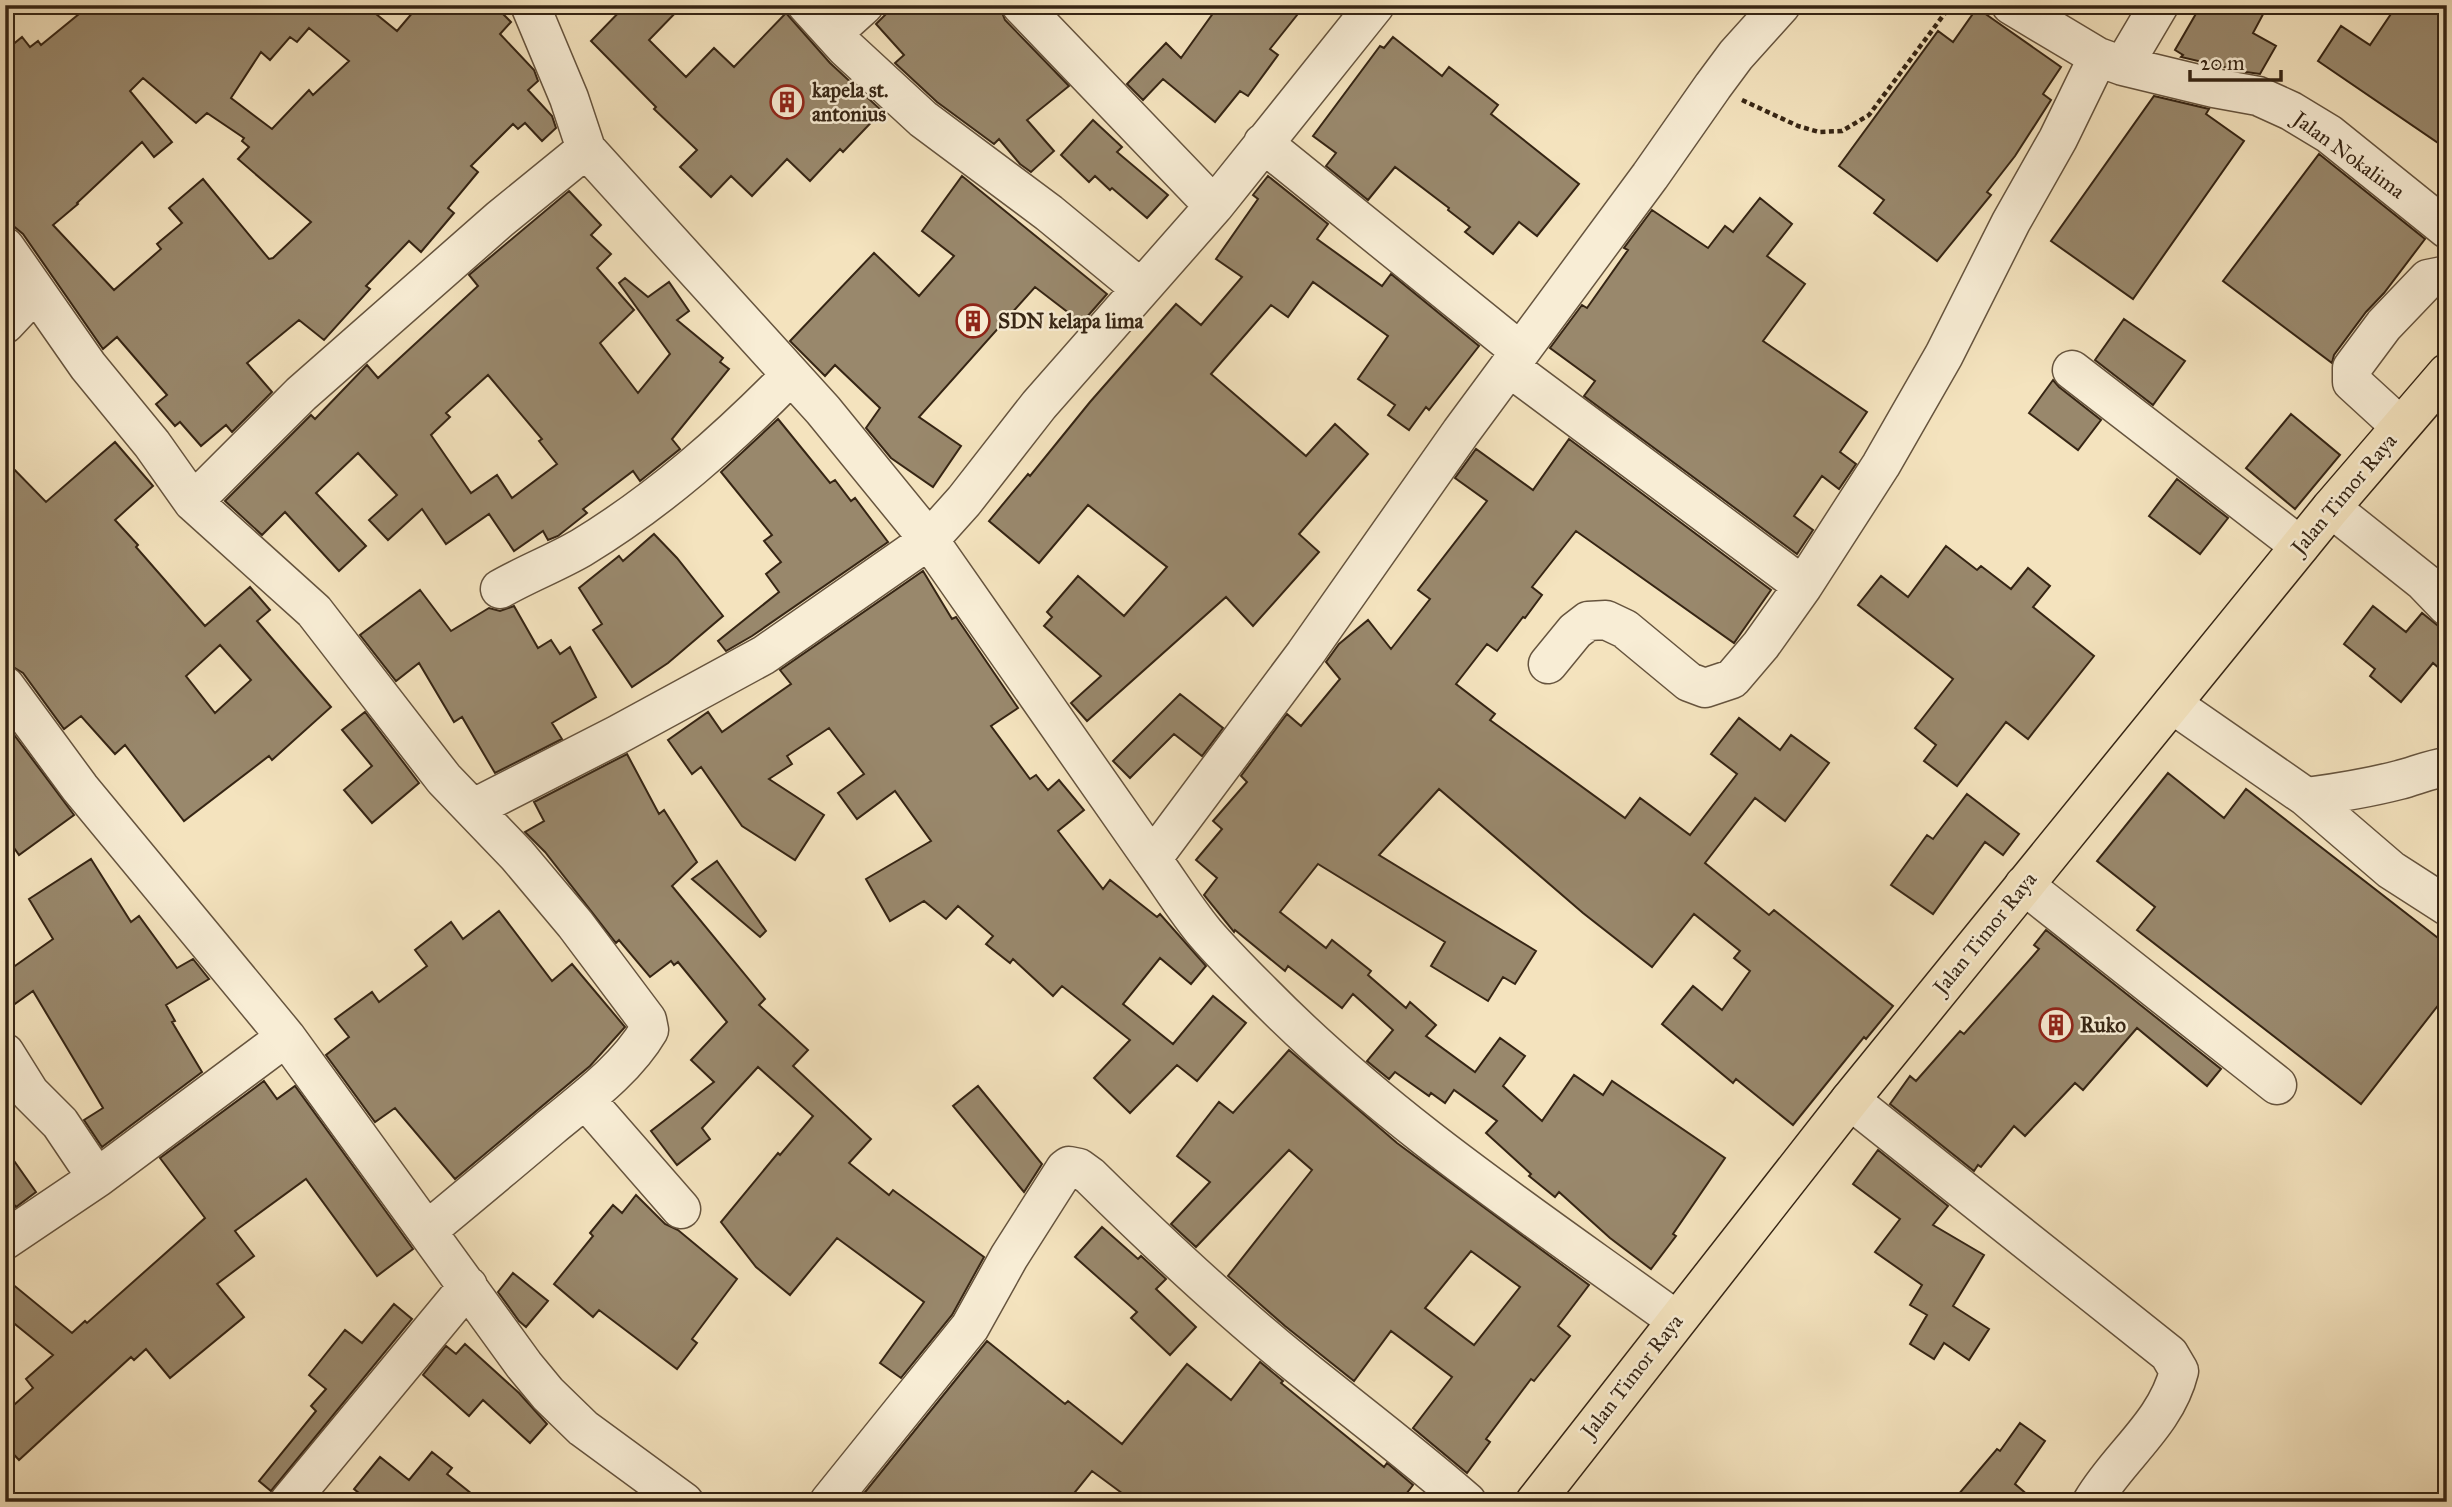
<svg xmlns="http://www.w3.org/2000/svg" width="2452" height="1507" viewBox="0 0 2452 1507" font-family="'IM FELL Great Primer',serif">
<rect width="100%" height="100%" fill="#f4e3be"/>
<filter id="stains"><feTurbulence type="fractalNoise" baseFrequency=".00286" numOctaves="4"/><feColorMatrix values="0 0 0 0 .2 0 0 0 0 .09 0 0 0 0 .02 0 0 0 .5 -.17"/></filter>
<radialGradient id="worn" r=".72"><stop offset=".6" stop-color="#630" stop-opacity="0"/><stop offset="1" stop-color="#630" stop-opacity=".3"/></radialGradient>
<path fill="#99886c" stroke="#362514" stroke-width="2" fill-rule="evenodd" d="M 90,5 L 365,5 L 397,31 L 419,5 L 494,5 L 511,22 L 500,34 L 534,70 L 538,81 L 528,90 L 552,116 L 556,128 L 542,141 L 525,123 L 518,129 L 513,124 L 471,166 L 478,172 L 448,208 L 454,213 L 421,252 L 409,241 L 366,286 L 370,289 L 324,340 L 299,320 L 247,363 L 272,392 L 232,432 L 226,425 L 201,446 L 180,422 L 175,426 L 156,404 L 167,395 L 117,337 L 103,349 L 23,234 L 5,219 L 5,51 L 22,37 L 30,47 L 38,41 L 41,45 ZM 309,28 L 349,61 L 313,95 L 309,90 L 272,129 L 231,98 L 261,52 L 270,60 L 290,37 L 297,42 ZM 143,78 L 196,123 L 207,113 L 244,138 L 242,141 L 249,147 L 238,159 L 311,222 L 273,258 L 269,259 L 203,179 L 169,208 L 182,223 L 157,244 L 161,249 L 114,290 L 53,225 L 78,204 L 77,203 L 142,142 L 154,157 L 172,142 L 130,91 Z
M 626,5 L 683,5 L 649,40 L 686,77 L 714,48 L 734,67 L 786,13 L 830,63 L 882,111 L 843,152 L 840,149 L 810,181 L 787,159 L 752,196 L 731,176 L 711,197 L 680,167 L 697,150 L 654,109 L 656,107 L 591,41 Z
M 895,5 L 999,5 L 1005,20 L 1069,86 L 1027,120 L 1054,151 L 1031,172 L 1020,164 L 999,139 L 994,144 L 937,102 L 895,63 L 904,55 L 876,24 Z
M 1219,5 L 1305,5 L 1270,49 L 1278,55 L 1248,96 L 1240,91 L 1215,122 L 1163,79 L 1143,100 L 1127,84 L 1166,43 L 1181,58 Z
M 2201,5 L 2268,5 L 2253,33 L 2276,46 L 2260,74 L 2246,72 L 2235,65 L 2232,69 L 2181,57 L 2183,55 L 2175,50 Z
M 2397,5 L 2447,5 L 2447,149 L 2318,61 L 2341,26 L 2370,45 Z
M 1977,8 L 2061,67 L 2043,94 L 2051,100 L 2015,156 L 1987,192 L 1991,195 L 1937,261 L 1874,213 L 1884,200 L 1839,166 L 1938,31 L 1953,42 Z
M 1393,37 L 1442,76 L 1449,67 L 1498,105 L 1491,114 L 1579,184 L 1537,236 L 1519,222 L 1493,254 L 1465,232 L 1470,227 L 1448,210 L 1449,208 L 1395,167 L 1368,200 L 1326,166 L 1336,153 L 1313,136 L 1380,46 L 1384,48 Z
M 2154,96 L 2209,109 L 2206,114 L 2244,141 L 2133,299 L 2051,241 Z
M 1093,120 L 1122,147 L 1117,152 L 1168,195 L 1147,218 L 1112,188 L 1110,190 L 1095,176 L 1089,182 L 1061,155 Z
M 2319,154 L 2425,239 L 2384,293 L 2366,312 L 2334,355 L 2332,363 L 2223,281 Z
M 962,176 L 1107,294 L 1079,326 L 1072,320 L 1074,317 L 1035,287 L 919,417 L 961,446 L 933,487 L 891,458 L 866,428 L 880,408 L 835,365 L 825,376 L 790,341 L 874,253 L 919,296 L 954,256 L 922,231 Z
M 1268,176 L 1328,224 L 1317,239 L 1382,286 L 1391,274 L 1479,346 L 1429,410 L 1426,407 L 1409,430 L 1388,415 L 1395,405 L 1358,379 L 1388,336 L 1313,282 L 1288,317 L 1271,305 L 1211,374 L 1306,456 L 1335,424 L 1368,454 L 1299,534 L 1319,552 L 1253,626 L 1226,597 L 1087,721 L 1071,703 L 1101,676 L 1044,626 L 1052,617 L 1047,612 L 1078,576 L 1124,616 L 1167,567 L 1088,505 L 1039,563 L 989,521 L 1028,474 L 1030,476 L 1090,402 L 1176,304 L 1201,325 L 1242,277 L 1216,259 L 1258,199 L 1253,195 Z
M 569,191 L 601,225 L 591,235 L 611,254 L 597,268 L 634,310 L 600,343 L 638,393 L 670,354 L 619,283 L 625,278 L 648,297 L 669,282 L 689,311 L 677,320 L 723,358 L 720,362 L 729,369 L 672,439 L 680,449 L 640,481 L 633,471 L 583,509 L 587,513 L 558,536 L 548,540 L 543,531 L 514,551 L 489,514 L 446,544 L 422,509 L 388,540 L 369,520 L 397,495 L 358,453 L 316,493 L 366,546 L 339,571 L 285,512 L 262,535 L 225,501 L 311,415 L 315,419 L 367,365 L 378,378 L 478,286 L 469,275 ZM 488,375 L 542,439 L 539,441 L 557,464 L 512,498 L 497,475 L 471,493 L 431,435 L 450,417 L 446,413 Z
M 1760,198 L 1792,224 L 1767,256 L 1805,284 L 1763,341 L 1867,412 L 1840,452 L 1856,464 L 1839,489 L 1822,476 L 1794,516 L 1813,530 L 1797,554 L 1584,396 L 1595,381 L 1550,348 L 1582,305 L 1587,308 L 1628,250 L 1624,248 L 1652,210 L 1708,248 L 1725,226 L 1733,232 Z
M 2124,319 L 2185,361 L 2153,405 L 2095,360 Z
M 2053,380 L 2059,387 L 2101,420 L 2078,450 L 2029,413 Z
M 2291,414 L 2340,455 L 2295,509 L 2246,468 Z
M 778,419 L 830,483 L 835,480 L 851,501 L 855,498 L 888,542 L 752,636 L 726,651 L 718,641 L 779,592 L 766,574 L 781,562 L 764,541 L 772,535 L 721,472 Z
M 1569,439 L 1771,590 L 1734,643 L 1576,531 L 1532,587 L 1542,595 L 1525,618 L 1523,617 L 1497,651 L 1487,644 L 1456,684 L 1495,714 L 1490,720 L 1625,818 L 1640,798 L 1690,835 L 1737,774 L 1711,754 L 1739,718 L 1780,750 L 1791,735 L 1829,763 L 1785,821 L 1755,798 L 1705,863 L 1769,915 L 1774,910 L 1893,1006 L 1866,1039 L 1864,1037 L 1793,1125 L 1736,1079 L 1733,1083 L 1662,1024 L 1693,986 L 1722,1010 L 1750,971 L 1734,958 L 1740,951 L 1694,914 L 1652,967 L 1583,913 L 1439,789 L 1379,855 L 1536,951 L 1515,984 L 1503,977 L 1488,1001 L 1431,966 L 1445,942 L 1318,864 L 1280,912 L 1326,948 L 1332,940 L 1371,971 L 1368,975 L 1406,1008 L 1410,1002 L 1436,1025 L 1426,1036 L 1475,1072 L 1500,1038 L 1525,1056 L 1503,1086 L 1542,1121 L 1574,1075 L 1603,1095 L 1612,1081 L 1725,1158 L 1673,1234 L 1676,1236 L 1651,1269 L 1610,1238 L 1559,1192 L 1555,1197 L 1529,1176 L 1531,1174 L 1486,1133 L 1497,1121 L 1454,1090 L 1445,1103 L 1431,1093 L 1429,1096 L 1395,1072 L 1389,1079 L 1367,1061 L 1393,1030 L 1353,994 L 1342,1008 L 1288,966 L 1285,971 L 1235,930 L 1234,932 L 1204,895 L 1217,878 L 1196,860 L 1222,829 L 1213,821 L 1247,782 L 1241,776 L 1287,714 L 1301,726 L 1340,679 L 1326,662 L 1339,644 L 1368,620 L 1391,649 L 1430,599 L 1418,590 L 1487,501 L 1455,478 L 1476,449 L 1533,490 Z
M 115,442 L 153,486 L 115,520 L 138,545 L 136,547 L 205,626 L 250,587 L 270,610 L 257,621 L 331,707 L 272,760 L 269,756 L 184,821 L 125,745 L 115,754 L 81,716 L 64,729 L 23,673 L 5,662 L 5,460 L 46,502 ZM 220,645 L 251,680 L 215,713 L 186,676 Z
M 2177,479 L 2228,518 L 2200,554 L 2149,516 Z
M 654,534 L 677,558 L 723,616 L 668,663 L 632,687 L 593,630 L 602,624 L 579,588 L 619,556 L 623,561 Z
M 1946,546 L 1977,570 L 1981,566 L 2011,589 L 2028,568 L 2050,586 L 2033,607 L 2094,656 L 2028,739 L 2006,722 L 1957,786 L 1924,761 L 1936,745 L 1915,728 L 1953,679 L 1858,605 L 1881,576 L 1908,597 Z
M 923,571 L 952,619 L 956,617 L 1018,708 L 991,726 L 1030,779 L 1036,775 L 1048,790 L 1059,780 L 1084,810 L 1058,831 L 1103,889 L 1110,880 L 1157,917 L 1160,914 L 1206,966 L 1191,984 L 1160,958 L 1123,1004 L 1173,1044 L 1213,996 L 1246,1023 L 1197,1081 L 1177,1065 L 1130,1113 L 1094,1078 L 1130,1040 L 1062,986 L 1053,996 L 1013,959 L 1010,963 L 986,944 L 993,936 L 958,906 L 946,919 L 924,901 L 890,921 L 866,879 L 931,841 L 895,791 L 857,819 L 838,793 L 864,774 L 829,728 L 787,756 L 792,764 L 769,779 L 824,815 L 795,860 L 742,826 L 701,767 L 692,774 L 668,740 L 708,712 L 722,732 L 791,684 L 780,670 Z
M 420,590 L 451,631 L 489,608 L 500,611 L 514,606 L 538,648 L 551,640 L 560,654 L 570,647 L 596,697 L 552,723 L 562,739 L 495,773 L 462,717 L 454,722 L 419,663 L 396,681 L 360,635 Z
M 2373,606 L 2406,632 L 2422,613 L 2447,633 L 2447,675 L 2433,663 L 2401,702 L 2370,676 L 2375,669 L 2344,644 Z
M 1180,694 L 1223,728 L 1202,756 L 1174,734 L 1130,778 L 1113,761 Z
M 365,712 L 419,783 L 372,823 L 344,790 L 372,766 L 342,730 Z
M 9,728 L 74,815 L 19,855 L 5,835 L 5,730 Z
M 627,754 L 659,814 L 664,810 L 697,862 L 672,886 L 765,999 L 759,1005 L 808,1050 L 793,1066 L 871,1139 L 849,1163 L 889,1195 L 893,1190 L 984,1257 L 952,1315 L 901,1378 L 880,1363 L 924,1302 L 837,1238 L 790,1295 L 756,1267 L 721,1222 L 778,1153 L 780,1155 L 813,1116 L 758,1067 L 702,1128 L 710,1139 L 677,1165 L 651,1131 L 714,1082 L 691,1060 L 727,1022 L 678,962 L 674,965 L 671,961 L 650,977 L 619,940 L 616,943 L 545,852 L 525,832 L 544,821 L 534,802 Z
M 2168,773 L 2224,818 L 2246,789 L 2447,945 L 2447,994 L 2361,1104 L 2137,930 L 2155,907 L 2097,861 Z
M 1967,794 L 2019,834 L 2003,855 L 1985,842 L 1933,914 L 1891,885 L 1927,835 L 1933,839 Z
M 91,859 L 131,922 L 139,916 L 177,968 L 193,959 L 209,979 L 166,1005 L 175,1021 L 172,1022 L 202,1072 L 102,1147 L 84,1120 L 103,1108 L 33,991 L 5,1011 L 5,973 L 53,939 L 29,899 Z
M 717,861 L 766,931 L 760,937 L 692,879 Z
M 499,911 L 552,981 L 572,964 L 625,1027 L 590,1066 L 455,1179 L 395,1108 L 375,1122 L 326,1055 L 349,1037 L 335,1019 L 372,992 L 379,1002 L 427,966 L 415,950 L 451,922 L 463,939 Z
M 2046,930 L 2221,1069 L 2207,1086 L 2137,1028 L 2083,1090 L 2075,1083 L 2025,1136 L 2014,1126 L 1981,1167 L 1978,1165 L 1974,1171 L 1890,1104 L 1910,1076 L 1916,1081 L 1960,1031 L 1964,1034 L 2039,949 L 2034,945 Z
M 1289,1050 L 1397,1143 L 1589,1285 L 1558,1326 L 1570,1336 L 1534,1381 L 1531,1379 L 1486,1439 L 1490,1442 L 1467,1473 L 1413,1428 L 1452,1377 L 1391,1331 L 1354,1381 L 1285,1326 L 1228,1276 L 1312,1170 L 1289,1150 L 1196,1247 L 1171,1224 L 1210,1182 L 1177,1156 L 1219,1102 L 1233,1113 ZM 1471,1251 L 1520,1287 L 1474,1345 L 1425,1308 Z
M 264,1081 L 277,1099 L 295,1086 L 413,1249 L 377,1276 L 306,1179 L 235,1231 L 254,1256 L 217,1284 L 244,1317 L 170,1378 L 146,1349 L 134,1360 L 131,1357 L 19,1460 L 5,1445 L 5,1413 L 33,1388 L 26,1379 L 53,1355 L 5,1316 L 5,1278 L 72,1333 L 85,1321 L 87,1323 L 205,1218 L 160,1158 Z
M 978,1086 L 1042,1164 L 1024,1192 L 953,1106 Z
M 5,1148 L 36,1192 L 16,1207 L 5,1192 Z
M 1878,1150 L 1948,1206 L 1933,1225 L 1984,1255 L 1953,1306 L 1989,1329 L 1969,1360 L 1944,1343 L 1934,1359 L 1910,1344 L 1927,1315 L 1910,1305 L 1922,1285 L 1875,1252 L 1900,1219 L 1853,1184 Z
M 636,1195 L 665,1224 L 678,1230 L 737,1279 L 692,1339 L 697,1343 L 677,1369 L 599,1310 L 593,1317 L 554,1284 L 593,1236 L 590,1233 L 613,1205 L 622,1213 Z
M 1102,1227 L 1138,1259 L 1141,1256 L 1166,1279 L 1156,1289 L 1196,1327 L 1170,1355 L 1131,1318 L 1137,1312 L 1075,1257 Z
M 513,1273 L 548,1301 L 526,1327 L 519,1321 L 498,1292 Z
M 394,1304 L 412,1319 L 271,1491 L 259,1481 L 316,1411 L 311,1406 L 326,1389 L 309,1375 L 345,1330 L 362,1343 Z
M 987,1341 L 1065,1404 L 1068,1401 L 1122,1444 L 1187,1364 L 1231,1400 L 1260,1362 L 1283,1381 L 1281,1383 L 1384,1467 L 1387,1463 L 1413,1485 L 1400,1502 L 1134,1502 L 1092,1471 L 1067,1502 L 857,1502 Z
M 465,1344 L 519,1393 L 547,1424 L 530,1443 L 483,1400 L 469,1416 L 423,1375 L 446,1346 L 456,1354 Z
M 2020,1423 L 2045,1441 L 2015,1484 L 2036,1502 L 1952,1502 L 1997,1449 L 2000,1451 Z
M 432,1452 L 452,1468 L 447,1474 L 482,1502 L 370,1502 L 354,1489 L 380,1457 L 409,1480 Z"/>
<g fill="none" stroke-linecap="round" stroke-linejoin="round">
<defs>
<path id="minor" d="M 530,5 L 569,98 L 586,149 L 823,410 L 929,540 L 1152,859
M 807,5 L 846,48 L 923,119 L 1049,213 L 1140,288
M 1021,5 L 1214,206
M 2011,5 L 2098,57 L 2123,66 L 2214,88 L 2258,96 L 2291,111 L 2329,134 L 2447,229
M 833,33 L 864,5
M 2123,66 L 2159,5
M 1263,143 L 1520,351
M 5,247 L 88,366 L 152,444 L 193,502 L 314,611 L 444,779 L 517,855 L 575,924 L 647,1020 L 649,1030 C 626,1069 586,1098 551,1127 C 510,1162 469,1196 428,1230
M 5,324 L 35,292
M 1509,367 L 1803,586
M 2072,370 L 2300,546
M 2400,426 L 2352,382 L 2352,368 L 2384,325 L 2428,279 L 2443,276 L 2447,278
M 193,502 L 301,394 L 500,219 L 586,149
M 2331,508 L 2424,582 L 2447,606
M 500,589 C 526,574 555,563 581,548 C 660,500 727,440 791,375
M 1548,664 L 1575,631 L 1588,621 L 1606,620 L 1625,629 L 1689,682 L 1705,688 L 1732,679 L 1761,645 L 1803,586 L 1881,465 L 1944,355 L 2011,222 L 2058,139 L 2098,57
M 5,686 L 80,788 L 286,1037 L 524,1365 L 548,1394 L 583,1428 L 684,1502
M 2172,704 L 2306,797 C 2337,793 2368,788 2399,780 C 2415,776 2430,769 2447,767
M 2306,797 L 2391,870 L 2447,906
M 474,808 L 617,735 L 764,655 L 929,540 L 964,501 L 1039,405 L 1214,206 L 1375,5
M 2024,885 L 2277,1085
M 5,1053 L 30,1093 L 60,1123 L 97,1178
M 585,1099 L 681,1209
M 1850,1100 L 2169,1354 L 2179,1371 C 2166,1424 2119,1456 2092,1502
M 5,1240 L 97,1178 L 286,1037
M 1676,1320 C 1534,1217 1387,1120 1263,994 C 1243,974 1223,954 1205,933 C 1186,910 1170,884 1152,859 L 1305,654 L 1461,432 L 1650,176 L 1713,86 L 1736,55 L 1781,5
M 289,1502 L 468,1286
M 829,1502 L 970,1327 L 1009,1257 L 1065,1169 L 1069,1166 L 1079,1168 L 1090,1176 C 1157,1242 1225,1306 1298,1365 C 1355,1411 1412,1454 1467,1502"/>
<path id="highway" d="M 1535,1502 L 1850,1100 L 2331,508 L 2447,373"/>
</defs>
<use href="#minor" stroke="#66543e" stroke-width="41"/>
<use href="#highway" stroke="#362514" stroke-width="41"/>
<path stroke="#362514" stroke-width="4.5" stroke-dasharray="5 3.5" stroke-linecap="butt" d="M 1742,100 L 1798,126 L 1819,132 L 1842,131 L 1869,115 L 1951,5"/>
<use href="#minor" stroke="#f8edd5" stroke-width="38"/>
<use href="#highway" stroke="#f4e3be" stroke-width="38"/>
</g>
<defs>
<symbol id="building-ring" viewBox="-11 -11 22 22"><circle r="9.5" fill="#f8edd5" stroke="#8f2418" stroke-width="1.5"/><path d="M-4-6H4V6H1V3H-1V6H-4ZM-2.5-4.3h1.7v1.8h-1.7ZM.8-4.3h1.7v1.8H.8ZM-2.5-1h1.7V.8h-1.7ZM.8-1h1.7V.8H.8Z" fill="#8f2418"/></symbol>
</defs>
<g fill-rule="evenodd">
<use href="#building-ring" x="768" y="83" width="38" height="38"/>
<use href="#building-ring" x="954" y="302" width="38" height="38"/>
<use href="#building-ring" x="2037" y="1006" width="38" height="38"/>
</g>
<g text-anchor="middle" dominant-baseline="central" stroke-width="5" stroke-linejoin="round" paint-order="stroke">
<g font-size="21" font-weight="bold" fill="#362514" stroke="#f8edd5" text-anchor="start">
<text x="812" y="90">kapela st.<tspan x="812" dy="24">antonius</tspan></text>
<text x="998" y="321">SDN kelapa lima</text>
<text x="2080" y="1025">Ruko</text>
</g>
<g font-size="21" fill="#362514" stroke="#f8edd5">
<text transform="translate(2349 155) rotate(36)">Jalan Nokalima</text>
<text transform="translate(2344 494) rotate(-50)">Jalan Timor Raya</text>
<text transform="translate(1985 933) rotate(-51)">Jalan Timor Raya</text>
<text transform="translate(1632 1376) rotate(-52)">Jalan Timor Raya</text>
</g>
</g>
<rect width="2452" height="1507" fill="none" stroke="#f4e3be" stroke-width="28"/>
<rect x="7" y="7" width="2438" height="1493" fill="none" stroke="#362514" stroke-width="3.5"/>
<rect x="14" y="14" width="2424" height="1479" fill="none" stroke="#362514" stroke-width="2"/>
<path d="M2190 70v10h91v-10" fill="none" stroke="#362514" stroke-width="3.5"/>
<text x="2200" y="70" font-size="21" fill="#362514" stroke="#f8edd5" stroke-width="5" paint-order="stroke">20 m</text>
<rect width="100%" height="100%" filter="url(#stains)"/>
<rect width="100%" height="100%" fill="url(#worn)"/>
</svg>
